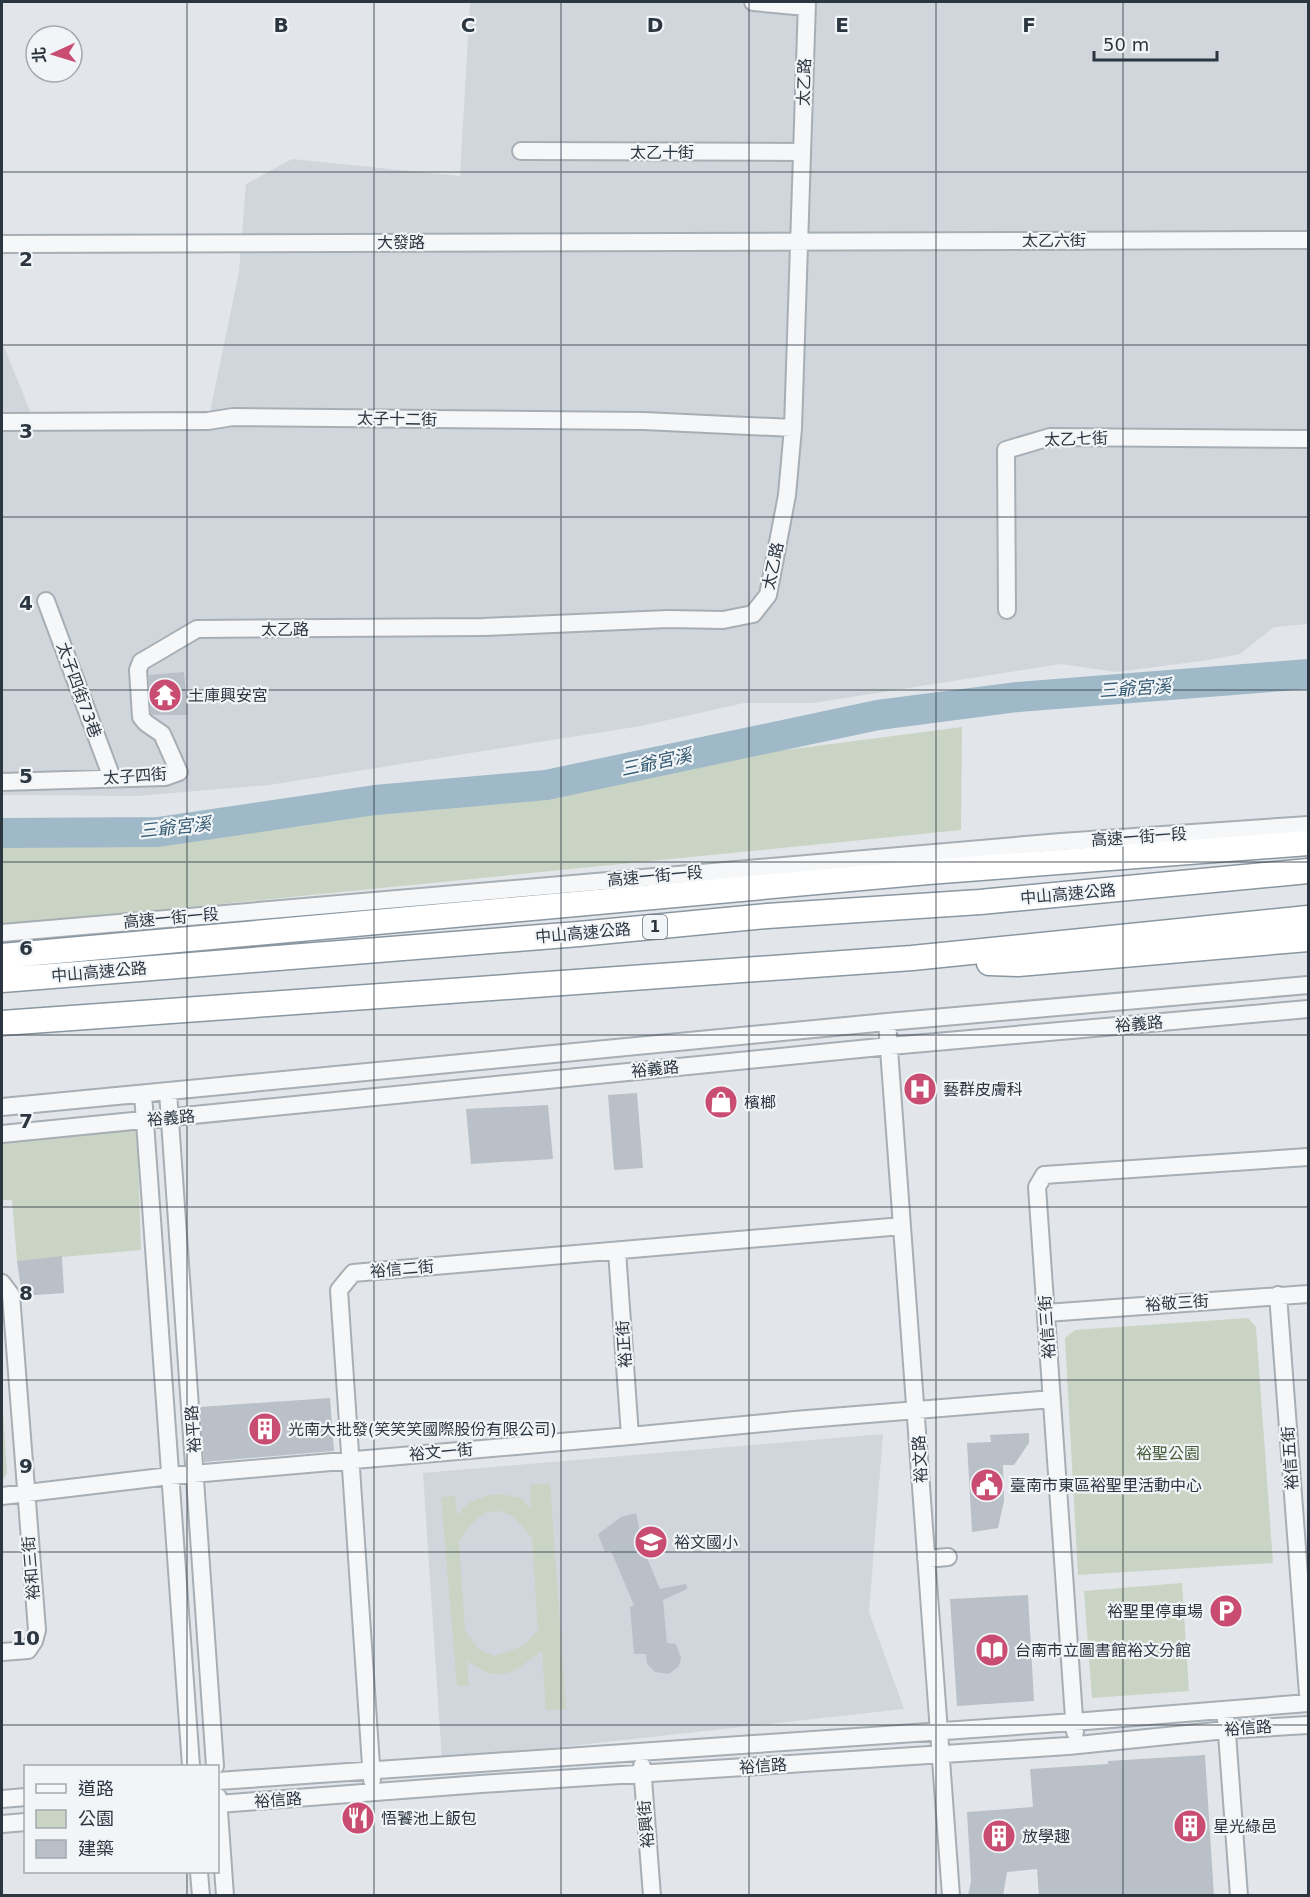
<svg xmlns="http://www.w3.org/2000/svg" width="1310" height="1897" viewBox="0 0 1310 1897" font-family="'DejaVu Sans','Noto Sans TC',sans-serif">
<rect width="100%" height="100%" fill="#e2e6ea"/>
<path fill="#d0d6dc" d="M 470,2 L 1308,2 L 1308,624 L 1274,627 L 1240,654 L 1208,660 L 1117,672 L 1061,664 L 813,703 L 744,703 L 641,726 L 269,785 L 137,796 L 2,795 L 2,342 L 37,428 L 208,421 L 239,272 L 246,184 L 292,159 L 460,176 Z
M 883,1434 L 869,1612 L 904,1709 L 442,1760 L 423,1473 Z"/>
<path fill="#cad4c4" fill-rule="evenodd" d="M 962,727 L 961,830 L 2,926 L 2,835 L 157,837 L 646,768 Z
M 137,1125 L 141,1250 L 17,1261 L 12,1200 L 2,1200 L 2,1140 Z
M 1248,1318 L 1256,1327 L 1273,1563 L 1078,1575 L 1065,1338 L 1075,1330 Z
M 2,1395 L 7,1473 L 2,1482 Z
M 550,1483 L 566,1709 L 546,1710 L 542,1650 C 526,1663 507,1682 484,1671 C 478,1668 473,1664 467,1661 L 469,1686 L 457,1686 L 441,1497 L 455,1496 L 457,1515 L 470,1502 L 486,1496 L 502,1494 L 522,1499 L 531,1509 L 530,1485 ZM 500,1511 L 514,1517 L 532,1538 L 538,1630 L 524,1646 L 494,1656 L 478,1649 L 465,1630 L 459,1541 L 471,1524 L 487,1512 Z
M 1182,1583 L 1189,1691 L 1092,1698 L 1084,1591 Z"/>
<g fill="none" stroke-linecap="round" stroke-linejoin="round">
<path stroke="#9fb9c8" stroke-width="30" d="M 2,833 L 158,832 L 375,800 L 546,785 L 878,715 L 1018,697 L 1308,674"/>
</g>
<path fill="#bac0c7" d="M 184,672 L 188,715 L 153,715 L 151,713 L 149,675 Z
M 637,1093 L 643,1168 L 614,1170 L 608,1095 Z
M 548,1105 L 553,1159 L 471,1164 L 466,1109 Z
M 62,1256 L 64,1293 L 22,1296 L 17,1261 Z
M 330,1398 L 334,1451 L 204,1462 L 200,1407 Z
M 1029,1433 L 1029,1443 L 1014,1465 L 1003,1465 L 1004,1501 L 998,1528 L 972,1532 L 967,1443 L 991,1442 L 990,1435 Z
M 636,1513 L 643,1548 L 660,1589 L 686,1584 L 687,1589 L 663,1600 L 667,1643 L 676,1644 L 681,1658 L 679,1666 L 669,1674 L 655,1672 L 647,1664 L 646,1654 L 634,1654 L 630,1607 L 634,1605 L 611,1551 L 605,1552 L 598,1534 L 621,1517 Z
M 1028,1595 L 1034,1701 L 957,1706 L 950,1599 Z
M 1205,1755 L 1214,1896 L 1039,1896 L 1037,1869 L 1007,1872 L 1003,1896 L 968,1896 L 971,1881 L 967,1812 L 1033,1807 L 1030,1769 L 1108,1764 L 1108,1761 Z"/>
<g fill="none" stroke-linecap="round" stroke-linejoin="round">
<defs>
<path id="minor" d="M 753,2 L 806,7
M 521,151 L 802,152
M 2,244 L 1308,240
M 2,422 L 208,421 L 233,417 L 644,421 L 793,428
M 46,601 L 112,778
M 1007,610 L 1006,450 L 1050,437 L 1308,439
M 2,782 L 165,777 L 179,772 L 162,734 L 146,723 L 141,717 L 138,670 L 141,662 L 197,629 L 484,627 L 668,619 L 723,620 L 753,614 L 768,595 L 787,495 L 793,428 L 807,2
M 2,933 L 1061,842 L 1308,825
M 887,1022 L 951,1896
M 168,1092 L 215,1766
M 143,1094 L 191,1766
M 2,1107 L 887,1022 L 1308,985
M 2,1134 L 890,1046 L 1308,1009
M 617,1251 L 630,1436
M 2,1283 L 11,1295 L 37,1630 L 34,1641 L 28,1650 L 2,1652
M 1278,1295 L 1308,1694
M 1046,1313 L 1308,1294
M 2,1496 L 170,1476 L 630,1436 L 795,1420 L 1052,1399
M 926,1559 L 948,1557
M 1226,1720 L 1239,1896
M 1075,1732 L 1037,1187 L 1044,1175 L 1308,1157
M 642,1766 L 652,1896
M 372,1780 L 339,1290 L 353,1273 L 902,1226
M 218,1781 L 1074,1722 L 1308,1703
M 218,1797 L 225,1896
M 2,1799 L 26,1797
M 218,1804 L 481,1784 L 1068,1746 L 1226,1730 L 1308,1725
M 2,1824 L 26,1822
M 199,1872 L 201,1896"/>
<path id="highway" d="M 2,956 L 928,872 L 1308,843
M 989,963 L 1018,964 L 1308,939
M 2,980 L 579,934 L 767,916 L 980,902 L 1308,871
M 2,1023 L 912,958 L 1308,918"/>
</defs>
<use href="#minor" stroke="#a7aeb4" stroke-width="20"/>
<use href="#highway" stroke="#8a96a0" stroke-width="27"/>
<use href="#minor" stroke="#f5f7f8" stroke-width="16"/>
<use href="#highway" stroke="#fff" stroke-width="24"/>
</g>
<path fill="none" stroke="#2b3641" stroke-width="1.5" stroke-opacity="0.55" d="M 187,2 L 187,1766M 374,2 L 374,1896M 561,2 L 561,1896M 749,2 L 749,1896M 936,2 L 936,1896M 1123,2 L 1123,1896M 2,172 L 1308,172M 2,345 L 1308,345M 2,517 L 1308,517M 2,690 L 1308,690M 2,862 L 1308,862M 2,1035 L 1308,1035M 2,1207 L 1308,1207M 2,1380 L 1308,1380M 2,1552 L 1308,1552M 2,1725 L 1308,1725M 187,1872 L 187,1896"/>
<defs>
<symbol id="temple-disc" viewBox="-11 -11 22 22"><circle r="9.5" fill="#c94d72" stroke="#f2f5f7"/><path d="M0-6L5-2H3V0L6.5 2.5H4V6H1.5V3h-3V6H-4V2.5H-6.5L-3 0V-2H-5Z" fill="#fff"/></symbol>
<symbol id="hospital-disc" viewBox="-11 -11 22 22"><circle r="9.5" fill="#c94d72" stroke="#f2f5f7"/><path d="M-5-5h3v3.5h4V-5h3V5h-3V1.5h-4V5h-3Z" fill="#fff"/></symbol>
<symbol id="shop-disc" viewBox="-11 -11 22 22"><circle r="9.5" fill="#c94d72" stroke="#f2f5f7"/><path d="M-5-2.5h2.3a2.7 3.5 0 0 1 5.4 0H5L5.5 6h-11ZM-1.5-2.5h3a1.5 2.3 0 0 0-3 0Z" fill="#fff"/></symbol>
<symbol id="building-disc" viewBox="-11 -11 22 22"><circle r="9.5" fill="#c94d72" stroke="#f2f5f7"/><path d="M-4-6H4V6H1V3H-1V6H-4ZM-2.5-4.3h1.7v1.8h-1.7ZM.8-4.3h1.7v1.8H.8ZM-2.5-1h1.7V.8h-1.7ZM.8-1h1.7V.8H.8Z" fill="#fff"/></symbol>
<symbol id="civic-disc" viewBox="-11 -11 22 22"><circle r="9.5" fill="#c94d72" stroke="#f2f5f7"/><path d="M-.6-6.5H3V-4.5H.6V-3L4-1V1h2V6H-6V1h2V-1L-.6-3ZM-1.2 2.5V6h2.4V2.5Z" fill="#fff"/></symbol>
<symbol id="school-disc" viewBox="-11 -11 22 22"><circle r="9.5" fill="#c94d72" stroke="#f2f5f7"/><path d="M0-5L7-2L0 1L-7-2ZM-4 1L0 2.5L4 1V4Q0 6-4 4Z" fill="#fff"/></symbol>
<symbol id="parking-disc" viewBox="-11 -11 22 22"><circle r="9.5" fill="#c94d72" stroke="#f2f5f7"/><path d="M-3.5-5.5H1a3.5 3.5 0 0 1 0 7H-1V5.5H-3.5ZM-1-3.4V-.6H.8a1.4 1.4 0 0 0 0-2.8Z" fill="#fff"/></symbol>
<symbol id="library-disc" viewBox="-11 -11 22 22"><circle r="9.5" fill="#c94d72" stroke="#f2f5f7"/><path d="M-6-4Q-3-5.5-.7-3.5V5Q-3 3-6 4ZM6-4Q3-5.5 .7-3.5V5Q3 3 6 4Z" fill="#fff"/></symbol>
<symbol id="restaurant-disc" viewBox="-11 -11 22 22"><circle r="9.5" fill="#c94d72" stroke="#f2f5f7"/><path d="M-5-6h1v4h1v-4h1v4h1v-4h1v5L-1.5 .5V6h-2V.5L-5-1ZM5-6V6H3V1.5H1.5Q1.5-4 5-6Z" fill="#fff"/></symbol>
</defs>
<g fill-rule="evenodd">
<use href="#temple-disc" x="146" y="676" width="38" height="38"/>
<use href="#hospital-disc" x="901" y="1070" width="38" height="38"/>
<use href="#shop-disc" x="702" y="1083" width="38" height="38"/>
<use href="#building-disc" x="246" y="1410" width="38" height="38"/>
<use href="#civic-disc" x="968" y="1466" width="38" height="38"/>
<use href="#school-disc" x="632" y="1523" width="38" height="38"/>
<use href="#parking-disc" x="1207" y="1592" width="38" height="38"/>
<use href="#library-disc" x="973" y="1631" width="38" height="38"/>
<use href="#restaurant-disc" x="339" y="1799" width="38" height="38"/>
<use href="#building-disc" x="1171" y="1807" width="38" height="38"/>
<use href="#building-disc" x="980" y="1817" width="38" height="38"/>
</g>
<g text-anchor="middle" dominant-baseline="central" stroke-width="4.5" stroke-linejoin="round" paint-order="stroke">
<rect fill="#f2f5f7" stroke="#676f78" stroke-width="1.5" x="643" y="915" width="24" height="24" rx="4.5"/>
<g font-size="15" font-weight="bold" fill="#2b3641">
<text x="655" y="927">1</text>
</g>
<g font-size="16" fill="#2b3641" stroke="#f2f5f7">
<text transform="translate(804 82) rotate(-88)">太乙路</text>
<text x="662" y="152">太乙十街</text>
<text x="1054" y="240">太乙六街</text>
<text x="401" y="242">大發路</text>
<text transform="translate(397 419) rotate(1)">太子十二街</text>
<text transform="translate(1076 439) rotate(-2)">太乙七街</text>
<text transform="translate(773 566) rotate(-78)">太乙路</text>
<text x="285" y="629">太乙路</text>
<text transform="translate(79 690) rotate(70)">太子四街73巷</text>
<text transform="translate(135 776) rotate(-4)">太子四街</text>
<text transform="translate(1139 837) rotate(-4)">高速一街一段</text>
<text transform="translate(655 876) rotate(-5)">高速一街一段</text>
<text transform="translate(1068 894) rotate(-5)">中山高速公路</text>
<text transform="translate(171 918) rotate(-5)">高速一街一段</text>
<text transform="translate(583 933) rotate(-5)">中山高速公路</text>
<text transform="translate(99 972) rotate(-5)">中山高速公路</text>
<text transform="translate(1139 1024) rotate(-5)">裕義路</text>
<text transform="translate(655 1069) rotate(-6)">裕義路</text>
<text transform="translate(171 1118) rotate(-5)">裕義路</text>
<text transform="translate(402 1269) rotate(-5)">裕信二街</text>
<text transform="translate(1177 1303) rotate(-4)">裕敬三街</text>
<text transform="translate(1047 1327) rotate(-94)">裕信三街</text>
<text transform="translate(624 1344) rotate(-94)">裕正街</text>
<text transform="translate(193 1429) rotate(-94)">裕平路</text>
<text transform="translate(441 1452) rotate(-5)">裕文一街</text>
<text transform="translate(1290 1458) rotate(-94)">裕信五街</text>
<text transform="translate(920 1459) rotate(-93)">裕文路</text>
<text transform="translate(31 1568) rotate(-95)">裕和三街</text>
<text transform="translate(1248 1728) rotate(-4)">裕信路</text>
<text transform="translate(763 1766) rotate(-4)">裕信路</text>
<text transform="translate(278 1800) rotate(-4)">裕信路</text>
<text transform="translate(646 1824) rotate(-95)">裕興街</text>
</g>
<g font-size="16" fill="#2b3641" stroke="#f2f5f7" text-anchor="start">
<text x="188" y="695">土庫興安宮</text>
<text x="943" y="1089">藝群皮膚科</text>
<text x="744" y="1102">檳榔</text>
<text x="288" y="1429">光南大批發(笑笑笑國際股份有限公司)</text>
<text x="1010" y="1485">臺南市東區裕聖里活動中心</text>
<text x="674" y="1542">裕文國小</text>
<text x="1203" y="1611" text-anchor="end">裕聖里停車場</text>
<text x="1015" y="1650">台南市立圖書館裕文分館</text>
<text x="381" y="1818">悟饕池上飯包</text>
<text x="1213" y="1826">星光綠邑</text>
<text x="1022" y="1836">放學趣</text>
</g>
<g font-size="16" fill="#455d39" stroke="#f2f5f7">
<text x="1168" y="1453">裕聖公園</text>
</g>
<g font-size="18" font-style="italic" fill="#365b74" stroke="#f2f5f7">
<text transform="translate(1135 688) rotate(-4)">三爺宮溪</text>
<text transform="translate(656 762) rotate(-12)">三爺宮溪</text>
<text transform="translate(175 827) rotate(-6)">三爺宮溪</text>
</g>
</g>
<g font-size="20" text-anchor="middle" font-weight="bold" fill="#2b3641" stroke="#f2f5f7" stroke-width="4.5" stroke-linejoin="round" paint-order="stroke">
<text x="281" y="32">B</text>
<text x="468" y="32">C</text>
<text x="655" y="32">D</text>
<text x="842" y="32">E</text>
<text x="1029" y="32">F</text>
<text x="26" y="266">2</text>
<text x="26" y="438">3</text>
<text x="26" y="610">4</text>
<text x="26" y="783">5</text>
<text x="26" y="955">6</text>
<text x="26" y="1128">7</text>
<text x="26" y="1300">8</text>
<text x="26" y="1473">9</text>
<text x="26" y="1645">10</text>
</g>
<rect width="1310" height="1897" fill="none" stroke="#2b3641" stroke-width="6"/>
<rect x="24" y="1765" width="195" height="108" fill="#f2f5f7" stroke="#a2a9ae" stroke-width="1.5"/>
<rect x="36" y="1784" width="30" height="9" fill="#f5f7f8" stroke="#a2a9ae" stroke-width="1.5"/>
<text x="78" y="1795" font-size="18" fill="#2b3641">道路</text>
<rect x="36" y="1810" width="30" height="18" fill="#cad4c4" stroke="#a2a9ae" stroke-width="1.5"/>
<text x="78" y="1825" font-size="18" fill="#2b3641">公園</text>
<rect x="36" y="1840" width="30" height="18" fill="#bac0c7" stroke="#a2a9ae" stroke-width="1.5"/>
<text x="78" y="1855" font-size="18" fill="#2b3641">建築</text>
<g transform="translate(54 54) rotate(266)"><circle r="28" fill="#f2f5f7" stroke="#a2a9ae" stroke-width="1.5"/>
<path d="M0-4.5L10 22L0 15L-10 22Z" fill="#c94d72"/>
<text y="-9" font-size="16" font-weight="bold" text-anchor="middle" fill="#2b3641">北</text>
</g>
<path d="M1094 51v9h123v-9" fill="none" stroke="#2b3641" stroke-width="3"/>
<text x="1103" y="51" font-size="18" fill="#2b3641" stroke="#f2f5f7" stroke-width="4.5" paint-order="stroke">50 m</text>
</svg>
